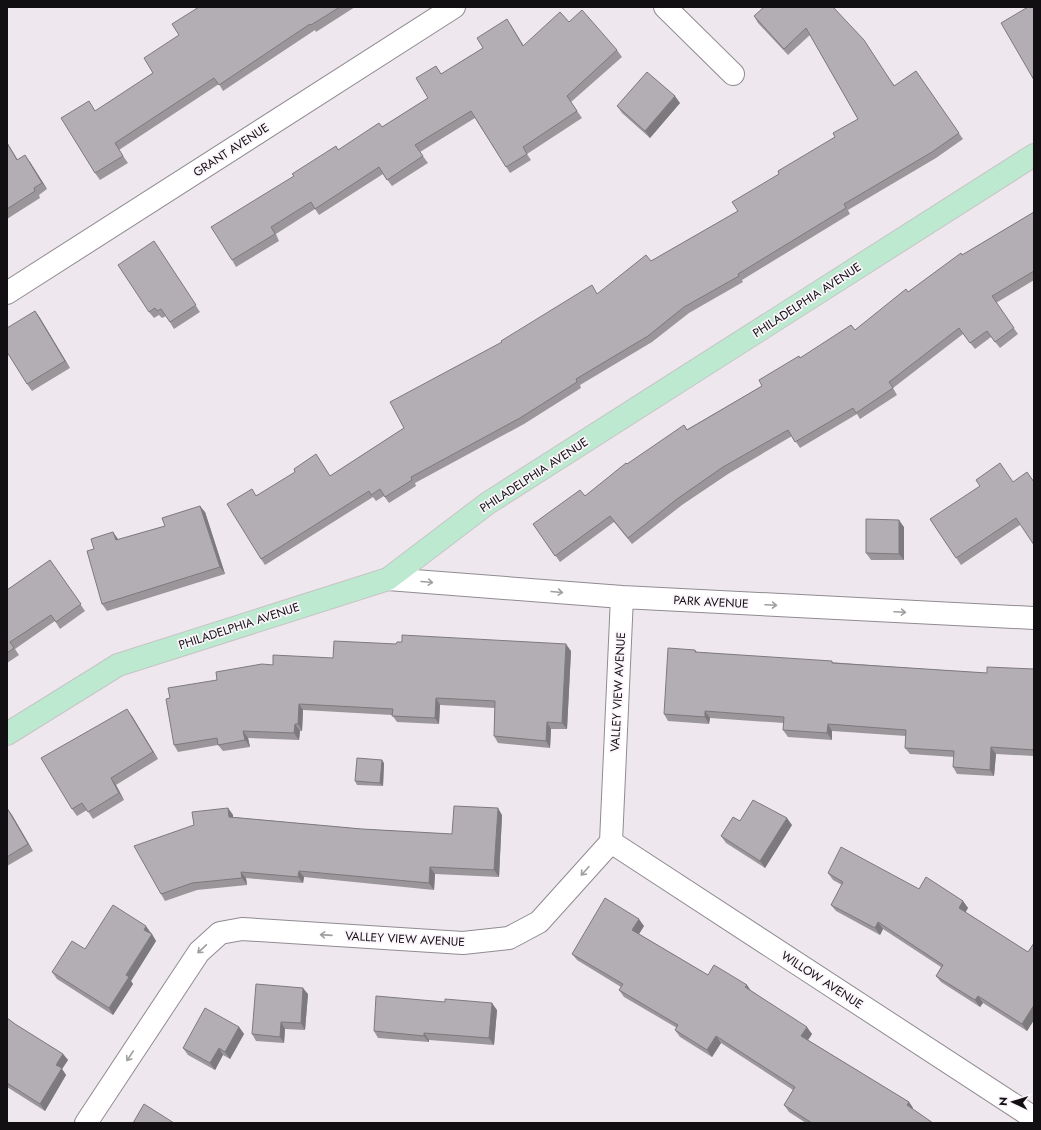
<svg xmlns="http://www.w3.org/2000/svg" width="1041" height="1130" viewBox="0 0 1041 1130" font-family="Jost,sans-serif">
<rect width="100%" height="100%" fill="#eee8ee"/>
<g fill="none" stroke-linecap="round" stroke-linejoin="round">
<defs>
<path id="minor" d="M 665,7 L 733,74
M 7,293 L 454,7
M 388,579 L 622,597 L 1034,618
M 611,842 L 1034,1118
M 86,1123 L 199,952 L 220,933 L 242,929 L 463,943 L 509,938 L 539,922 L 611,842 L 622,597"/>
<path id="major" d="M 7,734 L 118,665 L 388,579 L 488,503 L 1034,155"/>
</defs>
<use href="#minor" stroke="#908b90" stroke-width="24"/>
<use href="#major" stroke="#c6c5c6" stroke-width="24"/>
<use href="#minor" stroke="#fff" stroke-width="22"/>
<use href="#major" stroke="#bce9cf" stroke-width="22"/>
</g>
<path fill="#9a969a" d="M 199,7 L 355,7 L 316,32 L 315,30 L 223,91 L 219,84 L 119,150 L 128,163 L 100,180 L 95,173 L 96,111 L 153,73 Z
M 833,7 L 895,86 L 916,71 L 963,139 L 936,158 L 848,210 L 850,214 L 742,280 L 743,282 L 689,313 L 652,342 L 580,385 L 581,388 L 524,424 L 415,483 L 416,486 L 389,503 L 384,496 L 376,501 L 373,497 L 265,565 L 261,559 L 256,495 L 330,476 L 404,428 L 598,294 L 651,261 L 738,211 L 779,174 L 835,137 L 858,119 L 810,35 L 788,55 L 758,23 L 754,16 Z
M 569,22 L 617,50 L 622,57 L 571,102 L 582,118 L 527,154 L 531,160 L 510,173 L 475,118 L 420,152 L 428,163 L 392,186 L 383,174 L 319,215 L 315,209 L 276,234 L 279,241 L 236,267 L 232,260 L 338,150 L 382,127 L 428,98 L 441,74 L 483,48 L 511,25 L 524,46 Z
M 680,103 L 650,138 L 622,113 L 617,106 Z
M 7,142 L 18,160 L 30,162 L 47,189 L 39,195 L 40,198 L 7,219 Z
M 1034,212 L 1034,280 L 996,303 L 1018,334 L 1000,348 L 991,337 L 975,349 L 963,334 L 893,388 L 897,395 L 860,419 L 857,414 L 800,448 L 792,436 L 728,474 L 682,505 L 632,544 L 614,522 L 560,562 L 533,524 L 585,496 L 627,464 L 762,386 L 800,358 L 855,330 L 908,292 L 962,255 Z
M 154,241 L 200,312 L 174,329 L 166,316 L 162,318 L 159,315 L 154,318 L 149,312 Z
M 35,311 L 40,318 L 70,368 L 32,391 L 27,384 Z
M 1013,482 L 1020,525 L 961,565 L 930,519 Z
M 205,512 L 225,574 L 107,611 L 102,604 L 94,549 L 113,532 L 118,540 L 165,526 Z
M 904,527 L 904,560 L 871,560 L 866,553 Z
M 50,560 L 85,611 L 60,629 L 55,621 L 15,649 L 19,655 L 7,663 L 7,590 Z
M 396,644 L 571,651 L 567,729 L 551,729 L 550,748 L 498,743 L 494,736 L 495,708 L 440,705 L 439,724 L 397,722 L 392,715 L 303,710 L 302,731 L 300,731 L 299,740 L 248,738 L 250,747 L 223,751 L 218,745 L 178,752 L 174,745 L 170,698 L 217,680 L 273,665 L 333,658 Z
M 695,650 L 697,652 L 910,668 L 987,673 L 1034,669 L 1034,756 L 996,754 L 994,776 L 957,774 L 953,767 L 954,757 L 910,754 L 905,748 L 906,736 L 832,731 L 832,740 L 788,737 L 783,730 L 784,723 L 710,718 L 709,724 L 668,721 L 664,714 Z
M 132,716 L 158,759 L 116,785 L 124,800 L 93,819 L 87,810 L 77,816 L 72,809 Z
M 384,763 L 383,786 L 357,785 L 355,781 Z
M 7,808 L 12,815 L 33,851 L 7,866 Z
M 228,808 L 233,815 L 233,817 L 362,829 L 452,834 L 502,815 L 499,877 L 435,874 L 434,890 L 304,877 L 303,883 L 246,878 L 247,885 L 197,890 L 165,901 L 161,894 L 194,825 Z
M 792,825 L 765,868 L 726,843 L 721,836 Z
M 828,873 L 919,889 L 963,901 L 968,908 L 965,912 L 1028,952 L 1034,943 L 1034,1020 L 1027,1031 L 983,1003 L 980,1007 L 941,982 L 936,976 L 941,967 L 883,929 L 880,935 L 836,911 L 831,905 L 842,885 L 833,880 Z
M 644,926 L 639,934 L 708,975 L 752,991 L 812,1034 L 808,1040 L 909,1102 L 913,1108 L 913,1109 L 933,1123 L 806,1123 L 789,1112 L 784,1105 L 793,1090 L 721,1043 L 712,1057 L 680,1037 L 675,1030 L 677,1028 L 624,997 L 619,990 L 621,987 L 577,960 L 572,954 Z
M 151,933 L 151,934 L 156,941 L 131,981 L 133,984 L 113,1015 L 57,979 L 52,972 L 85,949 Z
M 308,994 L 305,1030 L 285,1029 L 284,1043 L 256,1041 L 252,1034 Z
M 497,1010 L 494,1045 L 429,1040 L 429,1042 L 378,1038 L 374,1031 Z
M 7,1018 L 15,1024 L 63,1054 L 68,1060 L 62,1069 L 66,1075 L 45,1111 L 7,1087 Z
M 239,1027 L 244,1034 L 230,1059 L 223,1055 L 215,1070 L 188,1055 L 183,1048 Z"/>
<path fill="#7d7a7d" d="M 675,96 L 680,103 L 650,138 L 645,131 Z
M 25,155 L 30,162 L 47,189 L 42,183 Z
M 35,311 L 40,318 L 70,368 L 65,361 Z
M 200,506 L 205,512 L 225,574 L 220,567 Z
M 899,520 L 904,527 L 904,560 L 899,554 Z
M 113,532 L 118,539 L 120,547 L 116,540 Z
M 566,644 L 571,651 L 567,729 L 562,723 Z
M 436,698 L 440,705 L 439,724 L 435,718 Z
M 299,704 L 303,710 L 302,731 L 298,724 Z
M 127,709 L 132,716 L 158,759 L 153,752 Z
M 705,711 L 710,718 L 709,724 L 705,717 Z
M 547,722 L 551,729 L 550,748 L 546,741 Z
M 295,724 L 300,731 L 299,740 L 294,733 Z
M 828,724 L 832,731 L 832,740 L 827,733 Z
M 243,731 L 248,738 L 250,747 L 245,740 Z
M 991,747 L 996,754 L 994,776 L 990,770 Z
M 382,760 L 384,763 L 383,786 L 380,783 Z
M 111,778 L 116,785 L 124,800 L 119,793 Z
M 7,808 L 12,815 L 33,851 L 28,844 Z
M 228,808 L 233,815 L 233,824 L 229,817 Z
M 498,808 L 502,815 L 499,877 L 494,870 Z
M 787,818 L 792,825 L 765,868 L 760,861 Z
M 430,867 L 435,874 L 434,890 L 429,883 Z
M 299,871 L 304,877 L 303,883 L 298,877 Z
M 241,872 L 246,878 L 247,885 L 242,878 Z
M 963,901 L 968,908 L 964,915 L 959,908 Z
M 639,919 L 644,926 L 637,937 L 632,930 Z
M 878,922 L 883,929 L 880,935 L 875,928 Z
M 146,926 L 151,933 L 149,936 L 144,930 Z
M 152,934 L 156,941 L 131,981 L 133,984 L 113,1015 L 109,1008 L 126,975 Z
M 747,985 L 752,992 L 745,987 Z
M 303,988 L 308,994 L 305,1030 L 301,1023 Z
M 978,996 L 983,1003 L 980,1007 L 975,1000 Z
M 492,1003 L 497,1010 L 494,1045 L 489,1038 Z
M 1034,1005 L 1034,1020 L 1027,1031 L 1022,1024 Z
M 281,1022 L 285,1029 L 284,1043 L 280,1037 Z
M 239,1027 L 244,1034 L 230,1059 L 225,1052 Z
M 807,1027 L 812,1034 L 806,1043 L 801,1036 Z
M 424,1033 L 429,1040 L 429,1042 L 424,1036 Z
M 716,1036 L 721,1043 L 712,1057 L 707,1050 Z
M 219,1048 L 223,1055 L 215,1070 L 210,1063 Z
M 63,1054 L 68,1060 L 62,1069 L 66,1075 L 45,1111 L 40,1104 L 56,1065 Z
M 909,1102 L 913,1108 L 911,1112 L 907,1105 Z"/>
<path fill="#b3aeb3" stroke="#7d7a7d" d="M 199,7 L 340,7 L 311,25 L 310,24 L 219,85 L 214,78 L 115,143 L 123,156 L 95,173 L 61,118 L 89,101 L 95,111 L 153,73 L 144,58 L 179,35 L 172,24 Z
M 764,7 L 833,7 L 864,40 L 894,86 L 916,71 L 959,133 L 932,152 L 844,204 L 846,208 L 738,274 L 739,276 L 684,307 L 648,336 L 576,379 L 577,382 L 520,418 L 411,477 L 412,480 L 385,497 L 380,489 L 371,495 L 369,491 L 261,559 L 227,504 L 252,489 L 256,496 L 295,472 L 294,469 L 316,454 L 330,476 L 404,428 L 390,402 L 502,342 L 501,341 L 592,285 L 597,294 L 646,255 L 651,261 L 738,211 L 732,202 L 779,174 L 778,171 L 835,137 L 833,133 L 858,119 L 806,28 L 784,49 L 754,16 Z
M 1028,7 L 1034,7 L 1034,80 L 1001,23 Z
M 582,10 L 617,50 L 567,96 L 577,111 L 523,147 L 527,154 L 506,167 L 471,111 L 415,145 L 423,156 L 387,180 L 379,167 L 315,209 L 311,202 L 271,227 L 275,234 L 232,260 L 211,227 L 294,176 L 292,174 L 336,146 L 338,150 L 379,123 L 382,127 L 428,98 L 416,78 L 436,66 L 441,74 L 483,48 L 477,38 L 507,19 L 523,46 L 560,12 L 569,22 Z
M 647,72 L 675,96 L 645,131 L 617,106 Z
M 7,143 L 17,160 L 25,155 L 42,183 L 34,188 L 35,191 L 7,209 Z
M 1034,212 L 1034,271 L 992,296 L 1014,328 L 995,342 L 987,331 L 970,343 L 959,328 L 889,382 L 893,388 L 856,413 L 853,408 L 795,442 L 788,430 L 723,467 L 677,499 L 628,538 L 610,516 L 555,556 L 533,524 L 580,490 L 585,496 L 626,463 L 627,464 L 684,425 L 687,430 L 762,386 L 759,380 L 799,356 L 800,358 L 851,325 L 855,330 L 906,289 L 908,292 L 961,253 L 962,255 Z
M 154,241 L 196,305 L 170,322 L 161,309 L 157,311 L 155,308 L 149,312 L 118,265 Z
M 35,311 L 65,361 L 27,384 L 7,352 L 7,328 Z
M 1000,463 L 1013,482 L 1027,472 L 1034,482 L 1034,545 L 1016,518 L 956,558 L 930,519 L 980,486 L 976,480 Z
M 200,506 L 220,567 L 102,604 L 87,551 L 94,549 L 91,539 L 113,532 L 116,540 L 165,526 L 162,518 Z
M 866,519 L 899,520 L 899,554 L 866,553 Z
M 50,560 L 81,604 L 56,622 L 51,615 L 10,642 L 14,648 L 7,653 L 7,590 Z
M 402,635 L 566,644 L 562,723 L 547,722 L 546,741 L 494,736 L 495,701 L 436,698 L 435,718 L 392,716 L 393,709 L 299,704 L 298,724 L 295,724 L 294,733 L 243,731 L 245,740 L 218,745 L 217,738 L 174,745 L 166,699 L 170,698 L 168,688 L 217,680 L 216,672 L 262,664 L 273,665 L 273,655 L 333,658 L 334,641 L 396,644 L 397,642 L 402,642 Z
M 668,648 L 695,650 L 695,652 L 832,661 L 832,663 L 910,668 L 987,673 L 987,667 L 1034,669 L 1034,750 L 991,747 L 990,770 L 953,767 L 954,751 L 905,748 L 906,730 L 828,724 L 827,733 L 783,730 L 784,717 L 705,711 L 705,717 L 664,714 Z
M 127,709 L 153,752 L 111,778 L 119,793 L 88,812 L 82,803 L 72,809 L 41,758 Z
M 357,758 L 382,760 L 380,783 L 355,781 Z
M 753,800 L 787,818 L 760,861 L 721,836 L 733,817 L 740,821 Z
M 454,806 L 498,808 L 494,870 L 430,867 L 429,883 L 299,871 L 298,877 L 241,872 L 242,878 L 192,883 L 161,894 L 134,846 L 194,825 L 192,812 L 228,808 L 229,817 L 362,829 L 452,834 Z
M 7,808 L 28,844 L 7,857 Z
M 841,847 L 919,889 L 926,877 L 963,901 L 959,908 L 1028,952 L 1034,943 L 1034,1005 L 1022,1024 L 978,996 L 975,1000 L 936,976 L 943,965 L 878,922 L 875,928 L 831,905 L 843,882 L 828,873 Z
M 605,898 L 639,919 L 632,930 L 708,975 L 714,965 L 747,985 L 745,987 L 807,1027 L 801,1036 L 909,1102 L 907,1105 L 933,1123 L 812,1123 L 784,1105 L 795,1087 L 716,1036 L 707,1050 L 675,1030 L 678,1025 L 619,990 L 623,984 L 572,954 Z
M 113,905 L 146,926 L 144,930 L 152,934 L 126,975 L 129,977 L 109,1008 L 52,972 L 72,941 L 85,949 Z
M 256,984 L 303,988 L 301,1023 L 281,1022 L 280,1037 L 252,1034 Z
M 376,996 L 445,1002 L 445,999 L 492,1003 L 489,1038 L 424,1033 L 424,1036 L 374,1031 Z
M 205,1008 L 239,1027 L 225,1052 L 219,1048 L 210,1063 L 183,1048 Z
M 7,1018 L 15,1024 L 63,1054 L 56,1065 L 62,1068 L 40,1104 L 7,1083 Z
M 144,1104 L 174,1123 L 133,1123 Z"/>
<defs><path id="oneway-shaft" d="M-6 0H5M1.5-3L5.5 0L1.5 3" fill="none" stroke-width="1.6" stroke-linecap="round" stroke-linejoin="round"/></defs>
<g stroke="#a09fa0">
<use href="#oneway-shaft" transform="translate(427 582) rotate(5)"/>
<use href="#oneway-shaft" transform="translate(557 592) rotate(5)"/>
<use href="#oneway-shaft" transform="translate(771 605) rotate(3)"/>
<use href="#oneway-shaft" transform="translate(900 612) rotate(3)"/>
<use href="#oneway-shaft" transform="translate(585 871) rotate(132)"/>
<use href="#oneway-shaft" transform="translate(326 935) rotate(-176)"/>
<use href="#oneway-shaft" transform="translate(202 949) rotate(137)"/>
<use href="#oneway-shaft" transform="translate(130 1056) rotate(123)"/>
</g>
<g text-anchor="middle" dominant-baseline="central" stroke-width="3.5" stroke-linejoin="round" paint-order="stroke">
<g font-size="12" fill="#110f11" stroke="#fbf5fb">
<text transform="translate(231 150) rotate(-33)">GRANT AVENUE</text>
<text transform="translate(807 300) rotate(-33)">PHILADELPHIA AVENUE</text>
<text transform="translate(534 475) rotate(-33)">PHILADELPHIA AVENUE</text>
<text transform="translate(711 602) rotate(3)">PARK AVENUE</text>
<text transform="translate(239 626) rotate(-18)">PHILADELPHIA AVENUE</text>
<text transform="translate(618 692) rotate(-87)">VALLEY VIEW AVENUE</text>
<text transform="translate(405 939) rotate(3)">VALLEY VIEW AVENUE</text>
<text transform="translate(822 980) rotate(33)">WILLOW AVENUE</text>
</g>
</g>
<rect width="1041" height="1130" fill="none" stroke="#110f11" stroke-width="16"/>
<g transform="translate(1013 1102) rotate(274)" stroke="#fbf5fb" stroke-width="3" paint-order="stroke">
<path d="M0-3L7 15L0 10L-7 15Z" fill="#110f11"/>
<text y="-6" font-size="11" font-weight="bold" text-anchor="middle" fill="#110f11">N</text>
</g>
</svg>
